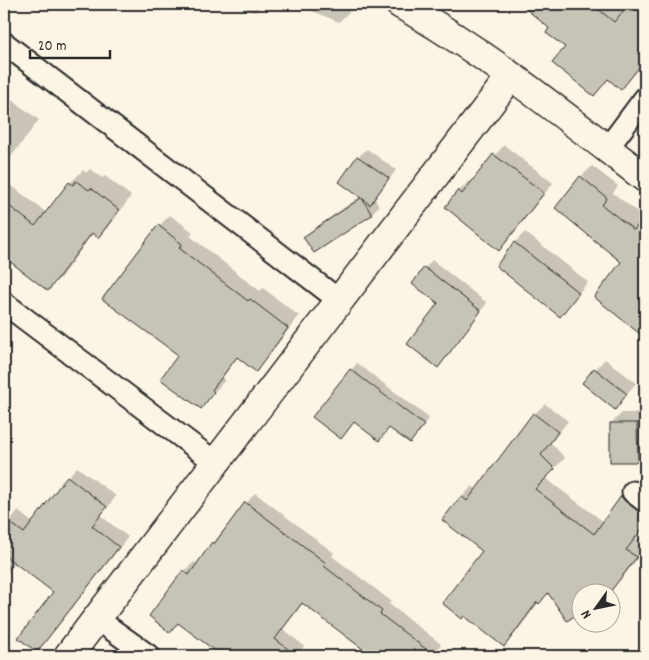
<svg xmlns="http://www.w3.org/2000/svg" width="649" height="660" viewBox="0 0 649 660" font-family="Dekko,sans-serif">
<rect width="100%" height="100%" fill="#fcf5e5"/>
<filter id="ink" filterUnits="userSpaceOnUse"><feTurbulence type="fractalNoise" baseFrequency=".02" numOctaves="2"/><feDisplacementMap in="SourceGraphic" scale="10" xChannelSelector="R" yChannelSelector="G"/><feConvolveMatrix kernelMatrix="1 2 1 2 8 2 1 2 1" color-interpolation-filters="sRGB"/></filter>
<g filter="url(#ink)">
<path fill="#0003" d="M 235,4 L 264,4 L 255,12 Z
M 295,4 L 353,4 L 349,12 L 339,22 Z
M 522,4 L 645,4 L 645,61 L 621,88 L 609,78 L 593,95 L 566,47 L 551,28 Z
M 4,94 L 39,120 L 4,166 Z
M 504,145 L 553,183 L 509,239 L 499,249 L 459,191 L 469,181 L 471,183 Z
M 367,149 L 396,170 L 375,199 L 379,206 L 371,214 L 314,251 L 305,237 L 313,229 L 361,196 L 358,157 Z
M 592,166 L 618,186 L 613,193 L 645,218 L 645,336 L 595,296 L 623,261 L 581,177 Z
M 90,169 L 102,178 L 105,176 L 131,196 L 111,224 L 98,237 L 93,233 L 61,277 L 48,289 L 4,256 L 4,180 L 47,213 L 70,183 L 83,170 L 86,173 Z
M 170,215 L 193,232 L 190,236 L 260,291 L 263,288 L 299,316 L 267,358 L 256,370 L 238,357 L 222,378 L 225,380 L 200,408 L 180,354 L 159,226 Z
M 525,232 L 588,282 L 560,315 L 497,266 L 515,242 Z
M 432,260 L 487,303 L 438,366 L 440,303 L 413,284 Z
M 605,359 L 636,383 L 615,408 L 583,383 Z
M 357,363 L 429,418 L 410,442 L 390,427 L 378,440 L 351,370 Z
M 545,404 L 568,421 L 551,443 L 565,458 L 545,478 L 604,522 L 622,497 L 633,487 L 645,498 L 645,526 L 636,538 L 645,545 L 645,548 L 623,577 L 606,592 L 549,592 L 539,602 L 515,634 L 504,645 L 484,551 L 462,497 L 472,486 L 477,490 L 534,414 Z
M 622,413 L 645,413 L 645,453 L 637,461 L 611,423 Z
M 77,467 L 116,496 L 101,516 L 128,537 L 46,641 L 36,651 L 55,591 L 16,562 L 4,578 L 4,527 L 18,511 L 33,523 L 68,477 Z
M 255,493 L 334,553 L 332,556 L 391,601 L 389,604 L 441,644 L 433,656 L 372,656 L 303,603 L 283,629 L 304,646 L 300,652 L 305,656 L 223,656 L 179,622 L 170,631 L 151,616 L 184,571 L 194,562 L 198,565 L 213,543 Z"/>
<path fill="#c8c3b7" stroke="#2b2b2b" d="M 520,4 L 592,4 L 614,22 L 629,4 L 645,4 L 645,60 L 621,90 L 608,79 L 594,96 L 552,63 L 565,47 L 546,33 L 549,28 Z
M 493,154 L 544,193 L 499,251 L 445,207 L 458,190 L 462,194 Z
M 357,156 L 389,178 L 370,205 L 362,198 L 372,215 L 314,253 L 303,237 L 361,198 L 339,182 Z
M 580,176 L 607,198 L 602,205 L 634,230 L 645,216 L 645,338 L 594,297 L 621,262 L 555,208 Z
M 76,181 L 89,190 L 91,188 L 119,210 L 98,238 L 92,233 L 48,291 L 4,257 L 4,202 L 35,226 L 69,182 L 73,185 Z
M 158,225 L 182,244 L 179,248 L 248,301 L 250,299 L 288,328 L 256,372 L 237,357 L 212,390 L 214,392 L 201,409 L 160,379 L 178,355 L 102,299 Z
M 514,242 L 579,293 L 560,317 L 496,266 Z
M 424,267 L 481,311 L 438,368 L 407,344 L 438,303 L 412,284 Z
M 594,368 L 627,394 L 615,410 L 582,383 Z
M 350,369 L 424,425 L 410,443 L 389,428 L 379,441 L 354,422 L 341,439 L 312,417 Z
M 533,413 L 558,432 L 541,455 L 555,469 L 535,489 L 594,534 L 621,496 L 626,502 L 638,511 L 645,513 L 645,525 L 626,550 L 637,557 L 610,592 L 582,592 L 582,611 L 567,621 L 548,593 L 539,604 L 537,602 L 504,647 L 464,616 L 462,619 L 442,603 L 482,551 L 442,520 L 461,496 L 467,501 Z
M 610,423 L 637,423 L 638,462 L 610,462 Z
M 67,476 L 107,507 L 92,526 L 119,547 L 37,652 L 18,638 L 53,592 L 4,555 L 4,518 L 24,533 Z
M 245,502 L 326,563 L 324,566 L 382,611 L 380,614 L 435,656 L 372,656 L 302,603 L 275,639 L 297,656 L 222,656 L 178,623 L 170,633 L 149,616 L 183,570 L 189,575 L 212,542 L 214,544 Z"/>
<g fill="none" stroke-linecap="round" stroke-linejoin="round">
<defs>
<path id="street" d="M 4,43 L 340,301
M 607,149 L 645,98
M 4,303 L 216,463
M 633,492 L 645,501
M 97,619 L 149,656"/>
<path id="secondary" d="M 400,4 C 487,53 566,117 645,178
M 68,656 L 511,76"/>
</defs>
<use href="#street" stroke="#2b2b2b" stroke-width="25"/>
<use href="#secondary" stroke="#2b2b2b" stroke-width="31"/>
<use href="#street" stroke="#fcf5e5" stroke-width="21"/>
<use href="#secondary" stroke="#fcf5e5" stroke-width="28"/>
</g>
</g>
<rect width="649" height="660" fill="none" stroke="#fcf5e5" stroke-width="20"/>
<rect x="10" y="10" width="629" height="640" fill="none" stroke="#2b2b2b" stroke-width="2" filter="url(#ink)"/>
<g transform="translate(596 608) rotate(237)"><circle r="24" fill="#fcf5e5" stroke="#a8a49b"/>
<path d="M0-4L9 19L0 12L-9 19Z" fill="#2b2b2b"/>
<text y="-8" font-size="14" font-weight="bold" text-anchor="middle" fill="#2b2b2b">N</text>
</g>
<path d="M30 50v8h80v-8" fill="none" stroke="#2b2b2b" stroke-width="2.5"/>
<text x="38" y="50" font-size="15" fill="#2b2b2b" stroke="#fcf5e5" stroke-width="4" paint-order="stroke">20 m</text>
</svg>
